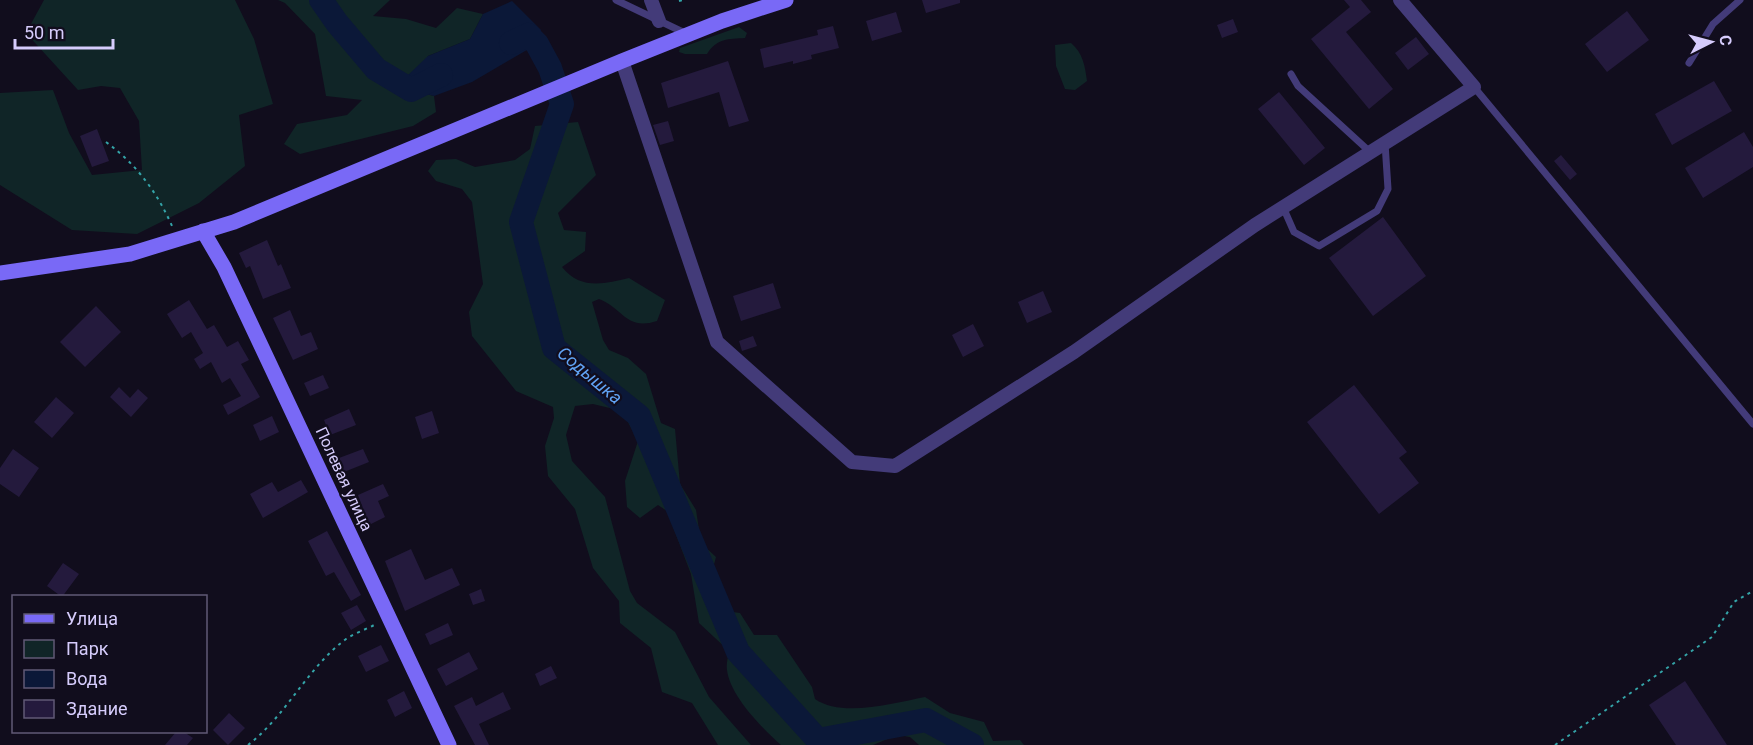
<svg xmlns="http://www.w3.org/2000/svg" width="1753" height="745" viewBox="0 0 1753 745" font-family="Roboto,sans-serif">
<rect width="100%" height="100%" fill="#110d1d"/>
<path fill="#102527" d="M 44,0 L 235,0 L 254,39 L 273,104 L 239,115 L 245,166 L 199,203 L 137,234 L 72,230 L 0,185 L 0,93 L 53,90 L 69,133 L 92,175 L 142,170 L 139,121 L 120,88 L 101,86 L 78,90 L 26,33 Z
M 278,0 L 390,0 L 373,16 L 406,19 L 436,28 L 457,8 L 483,14 L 470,39 L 428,56 L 411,90 L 434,96 L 436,112 L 413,126 L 300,154 L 284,144 L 297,124 L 347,115 L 362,100 L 326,96 L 315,34 L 285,3 Z
M 739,27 L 747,33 L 745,38 C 728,39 717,38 707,54 L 685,54 L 679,52 L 680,48 Z
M 1071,43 C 1083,53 1085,66 1087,81 L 1075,90 L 1065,89 L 1056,66 L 1055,45 Z
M 578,122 L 596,175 L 558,213 L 564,230 L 586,232 L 585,251 L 562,267 C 580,290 604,284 629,278 L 665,300 L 657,321 C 626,331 623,308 599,299 L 592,302 L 603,340 L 609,350 L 628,358 L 646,374 L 661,423 L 675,429 L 680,484 L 696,510 L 701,543 L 716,557 L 706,595 L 725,611 L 740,613 L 754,635 L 777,635 L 812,687 L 815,699 C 842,718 894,703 925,697 L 950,713 L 984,722 L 993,741 L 1020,740 L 1024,745 L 919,745 L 910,737 L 897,735 L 873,745 L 781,745 C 763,729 730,696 727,670 C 726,664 728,657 729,651 L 699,623 L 691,574 L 667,511 L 658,505 L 640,518 L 627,507 L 625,481 L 638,441 L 622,411 L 593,404 L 575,406 L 566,435 L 572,461 L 605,497 L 630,591 L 637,603 L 675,632 L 709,697 L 751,745 L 718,745 L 692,703 L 662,692 L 651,648 L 620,623 L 619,601 L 593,568 L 575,509 L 548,476 L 545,446 L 554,418 L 553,407 L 516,391 L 472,336 L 469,312 L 483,284 L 472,202 L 462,189 L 436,181 L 428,171 L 436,160 L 456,159 L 475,167 L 515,160 L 530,149 L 535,126 Z"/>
<path fill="#0b1838" d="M 512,1 L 541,30 L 537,44 L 472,82 L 434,96 L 411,90 L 407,76 L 428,56 L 470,39 L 483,14 Z"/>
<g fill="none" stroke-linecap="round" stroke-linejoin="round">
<path stroke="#0b1838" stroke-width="24" d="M 321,0 L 337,23 L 376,69 L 411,90 L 441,75
M 511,43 L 528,35 L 537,44 L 550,68 L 562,104 L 521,222 L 554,348 L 639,416 L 738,652 L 818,740 L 926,720 L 972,745"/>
</g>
<path fill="#241a3d" d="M 922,0 L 960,0 L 960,3 L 926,13 Z
M 1344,0 L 1361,0 L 1371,12 L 1346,32 L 1393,89 L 1369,109 L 1311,39 L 1350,7 Z
M 1627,11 L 1649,40 L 1607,72 L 1585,44 Z
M 896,12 L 902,32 L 872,41 L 866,21 Z
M 1233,19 L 1238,32 L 1222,38 L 1217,25 Z
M 833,26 L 839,48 L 811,55 L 812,59 L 793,64 L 793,61 L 764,68 L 760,49 L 818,35 L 817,30 Z
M 1416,37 L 1429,54 L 1408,70 L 1395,53 Z
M 728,61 L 749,121 L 729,127 L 719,92 L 668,108 L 661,83 Z
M 1714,81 L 1732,111 L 1672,145 L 1655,114 Z
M 1279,92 L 1325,148 L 1304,165 L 1258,109 Z
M 668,121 L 674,141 L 660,145 L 653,125 Z
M 97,129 L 109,161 L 92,167 L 80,136 Z
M 1744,132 L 1753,147 L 1753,167 L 1703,198 L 1685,168 Z
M 1561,155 L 1577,174 L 1570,180 L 1554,161 Z
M 1383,217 L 1426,276 L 1373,316 L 1329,258 Z
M 267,240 L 278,266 L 281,264 L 291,288 L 263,299 L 250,266 L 246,268 L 239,253 Z
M 773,283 L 781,308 L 741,321 L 733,296 Z
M 1043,291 L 1052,312 L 1027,323 L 1018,302 Z
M 189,300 L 207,329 L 214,325 L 227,347 L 238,341 L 249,360 L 241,364 L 260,397 L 228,415 L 223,405 L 241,396 L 230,378 L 222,383 L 211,362 L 200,369 L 194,359 L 203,353 L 191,332 L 182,338 L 167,314 Z
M 96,306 L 121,332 L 85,367 L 60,342 Z
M 290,310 L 301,336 L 311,332 L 318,349 L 293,360 L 273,318 Z
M 973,324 L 984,346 L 963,357 L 952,335 Z
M 753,336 L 757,346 L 742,351 L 739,341 Z
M 323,375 L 329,388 L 310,396 L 304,383 Z
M 1354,385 L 1407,452 L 1399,458 L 1419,483 L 1379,514 L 1307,422 Z
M 119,387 L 130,398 L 138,389 L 148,398 L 131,417 L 110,397 Z
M 56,397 L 74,413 L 52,438 L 34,422 Z
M 349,409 L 356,425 L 330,435 L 324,420 Z
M 432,411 L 439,433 L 422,439 L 415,417 Z
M 272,416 L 279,432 L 260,441 L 253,425 Z
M 13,449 L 39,468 L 19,497 L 0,484 L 0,468 Z
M 363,449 L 369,462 L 344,472 L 339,458 Z
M 301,480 L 308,492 L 263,518 L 250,494 L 272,482 L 278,492 Z
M 383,484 L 389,496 L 378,501 L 385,517 L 369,525 L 358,495 Z
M 327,531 L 361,595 L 351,601 L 334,572 L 326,576 L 308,541 Z
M 411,549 L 425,580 L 452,568 L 460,585 L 405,611 L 385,561 Z
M 63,563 L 79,574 L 62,597 L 47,586 Z
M 481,589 L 485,601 L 473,605 L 469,594 Z
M 357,605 L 366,621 L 351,630 L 341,613 Z
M 448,623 L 453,635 L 430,645 L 425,634 Z
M 381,645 L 389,661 L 366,672 L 358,656 Z
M 469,652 L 478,669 L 446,686 L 437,669 Z
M 551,666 L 557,678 L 540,686 L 535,674 Z
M 1685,681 L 1727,745 L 1676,745 L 1649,705 Z
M 404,691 L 412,708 L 395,717 L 387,700 Z
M 503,692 L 511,709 L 479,724 L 489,745 L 475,745 L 454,706 L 472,697 L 476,706 Z
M 229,713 L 245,728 L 228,745 L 213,730 Z
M 176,732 L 184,732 L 193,738 L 187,745 L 165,745 Z"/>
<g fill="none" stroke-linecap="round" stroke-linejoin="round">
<path stroke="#34a4a8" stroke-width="2" stroke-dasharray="3 4.5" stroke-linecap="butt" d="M 679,1 L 683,0
M 106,142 C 137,165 157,192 172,226
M 248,745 C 286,716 307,668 346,639 C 355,633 367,629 376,624
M 1555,745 L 1712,637 L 1734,602 L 1753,591"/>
<path stroke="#433b79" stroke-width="7" d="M 616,0 L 687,34
M 1689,63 L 1713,24 L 1740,0
M 1291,74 L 1298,86 L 1369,151
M 1474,87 L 1753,424
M 1283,207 L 1294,232 L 1319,246 L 1377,211 L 1388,189 L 1385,143"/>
<path stroke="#433b79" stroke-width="14" d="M 651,0 L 659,21
M 622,61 L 717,342 L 852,462 L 895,466 L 1074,352 L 1255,225 L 1474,87 L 1400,0"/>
<path stroke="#7969f6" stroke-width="15" d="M 203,231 L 224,267 L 449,745
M 0,273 L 130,254 L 234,222 L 622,61 L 722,21 L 786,0"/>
</g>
<g text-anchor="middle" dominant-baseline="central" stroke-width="4.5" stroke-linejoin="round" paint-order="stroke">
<g font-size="16" fill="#d6ccfc" stroke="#110d1d">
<text transform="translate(344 479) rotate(65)">Полевая улица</text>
</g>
<g font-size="18" font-style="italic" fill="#61a3f5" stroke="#110d1d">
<text transform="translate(590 375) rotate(40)">Содышка</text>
</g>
</g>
<rect x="12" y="595" width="195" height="138" fill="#110d1d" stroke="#605976" stroke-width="1.5"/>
<rect x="24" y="614" width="30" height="9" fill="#7969f6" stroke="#605976" stroke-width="1.5"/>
<text x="66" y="625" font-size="18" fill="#d6ccfc">Улица</text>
<rect x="24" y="640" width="30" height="18" fill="#102527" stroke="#605976" stroke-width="1.5"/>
<text x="66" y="655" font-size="18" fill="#d6ccfc">Парк</text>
<rect x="24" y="670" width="30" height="18" fill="#0b1838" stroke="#605976" stroke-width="1.5"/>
<text x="66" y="685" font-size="18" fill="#d6ccfc">Вода</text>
<rect x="24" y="700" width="30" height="18" fill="#241a3d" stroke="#605976" stroke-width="1.5"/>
<text x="66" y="715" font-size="18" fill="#d6ccfc">Здание</text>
<g transform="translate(1711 42) rotate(84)" stroke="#110d1d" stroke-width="4.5" paint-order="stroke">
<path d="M0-4.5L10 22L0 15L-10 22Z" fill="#d6ccfc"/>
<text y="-9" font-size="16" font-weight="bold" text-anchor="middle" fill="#d6ccfc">С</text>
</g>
<path d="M15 39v9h98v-9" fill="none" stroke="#d6ccfc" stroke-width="3"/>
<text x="24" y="39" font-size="18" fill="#d6ccfc" stroke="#110d1d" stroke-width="4.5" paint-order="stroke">50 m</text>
</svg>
